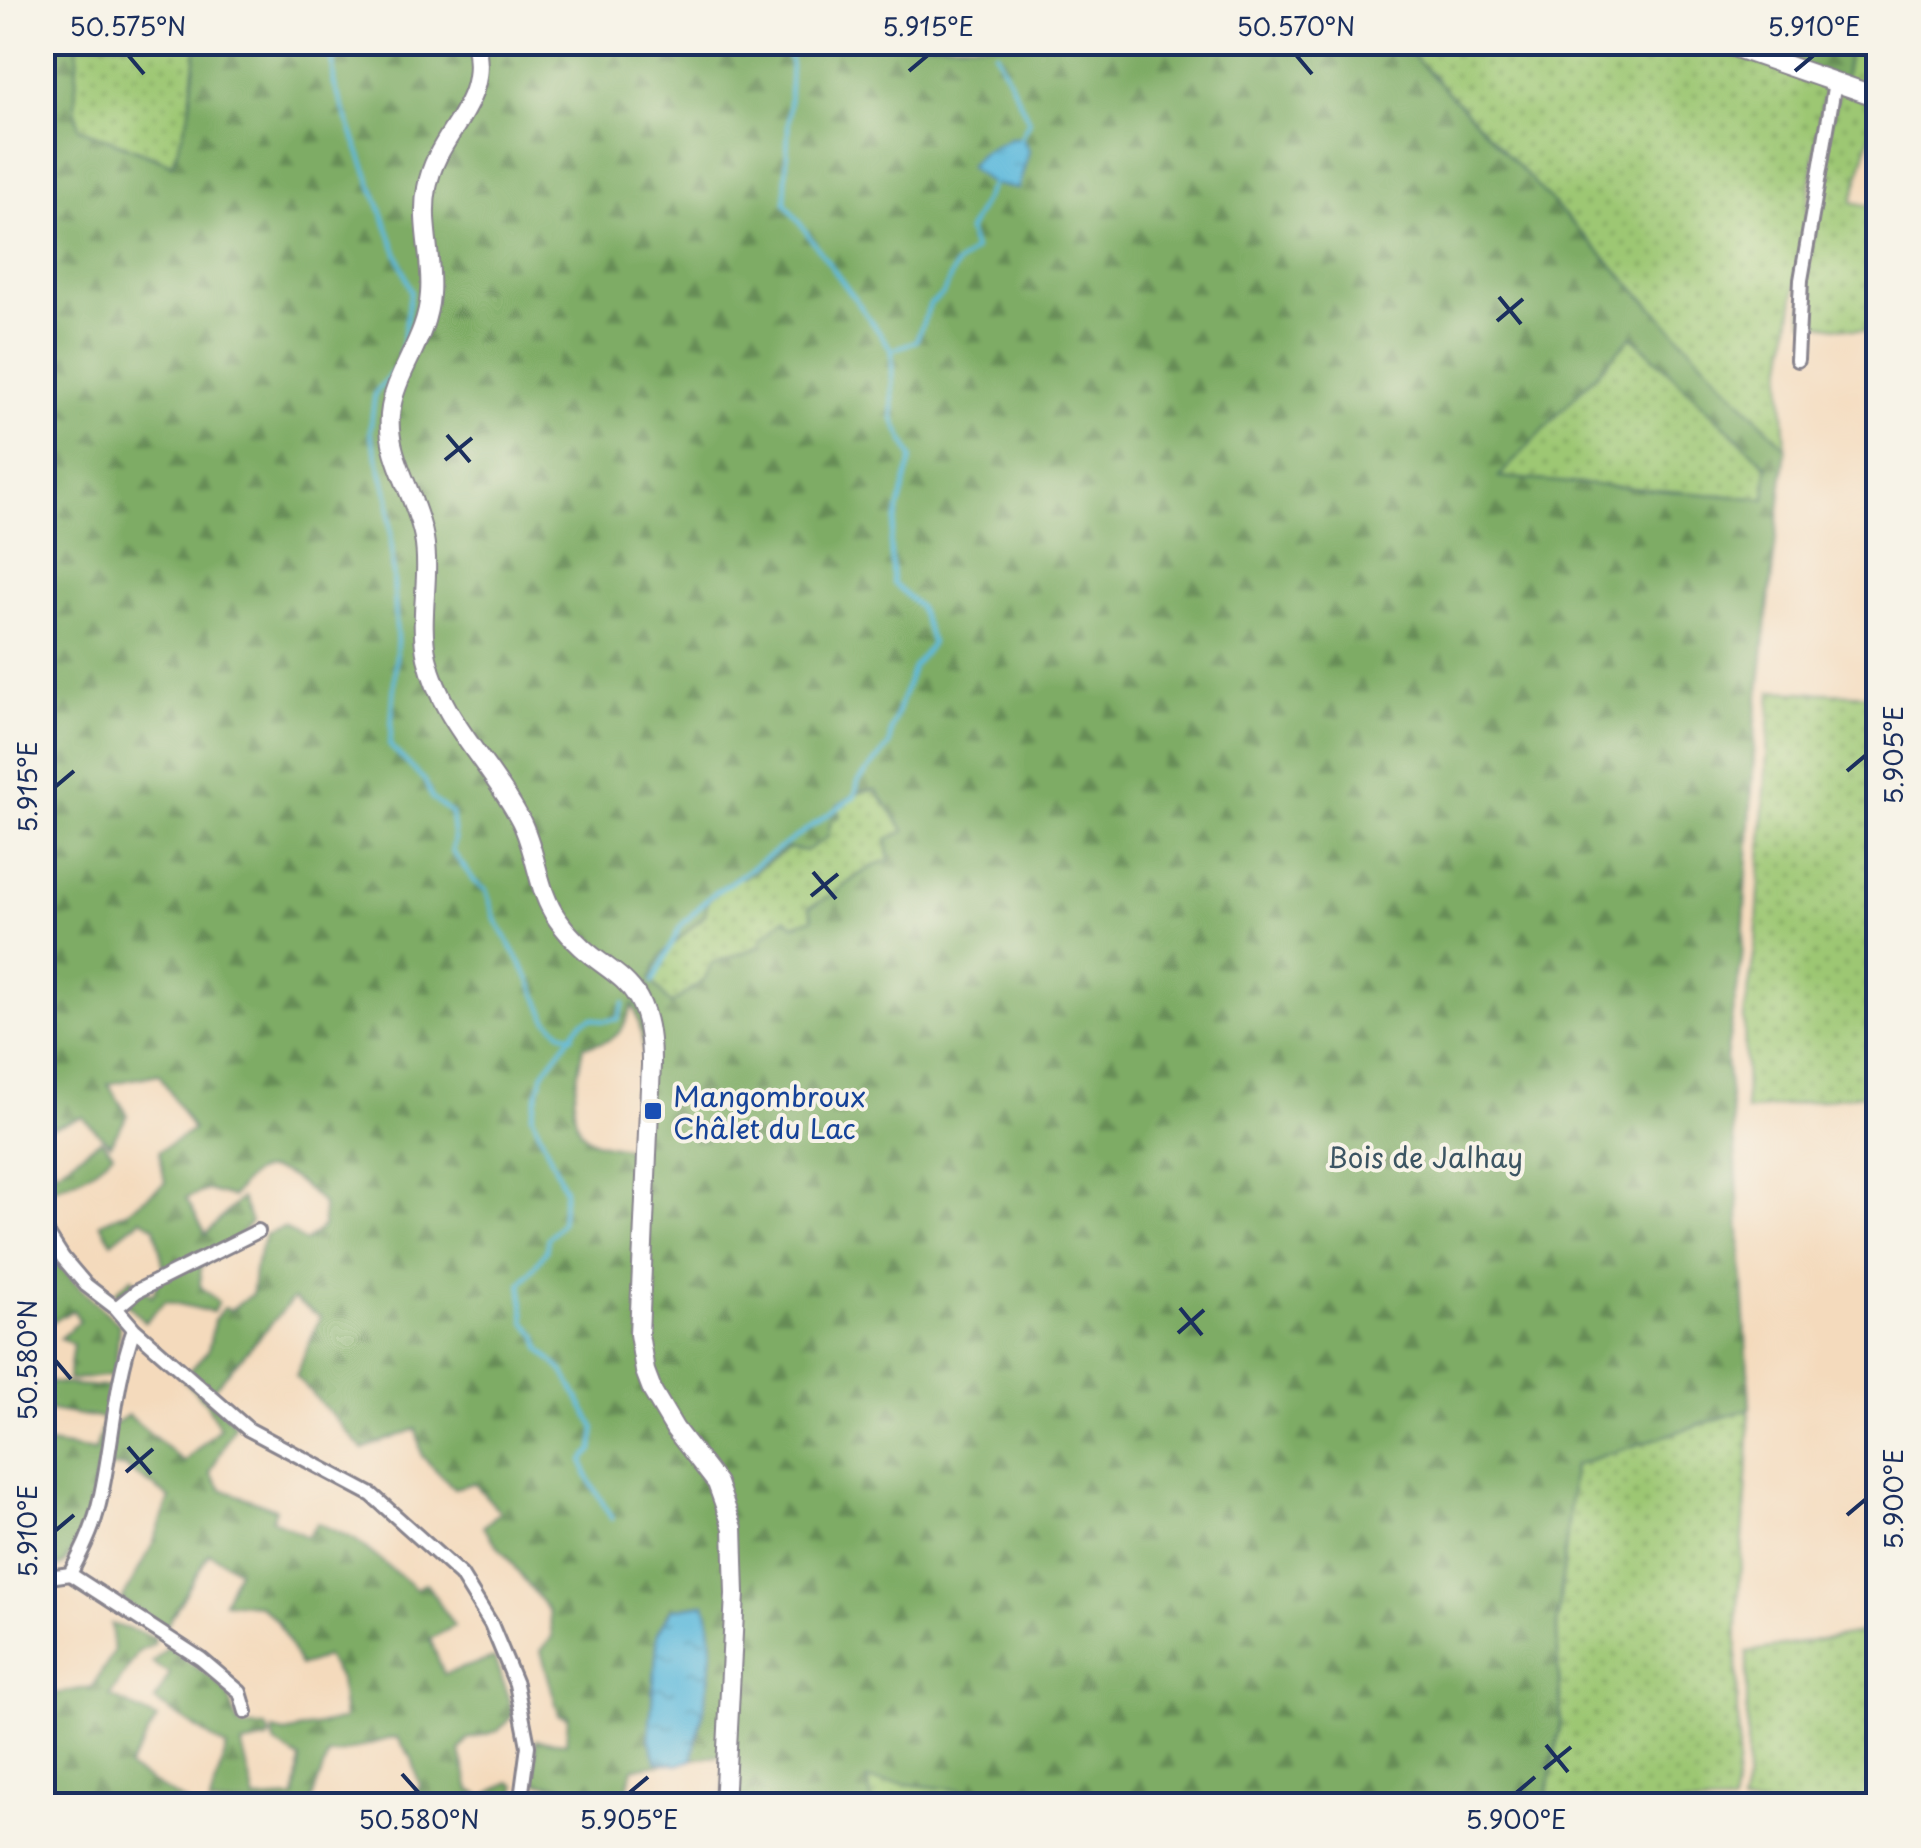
<svg xmlns="http://www.w3.org/2000/svg" width="1921" height="1848" viewBox="0 0 1921 1848" font-family="'Playpen Sans',sans-serif">
<defs>
<pattern id="grass-dots" width="8" height="8" patternUnits="userSpaceOnUse" patternTransform="scale(2.5)"><rect width="8" height="8" fill="#9dc773"/><path d="M2 2h.1M6 6h.1" fill="none" stroke="#7fa262" stroke-width="1.8" stroke-linecap="round"/></pattern>
<pattern id="forest-firs" width="22" height="20" patternUnits="userSpaceOnUse" patternTransform="scale(2.5)"><rect width="22" height="20" fill="#7eac65"/><path d="M5 1l3.5 6h-7zM16 11l3.5 6h-7z" fill="#668c56"/></pattern>
<pattern id="water-ripples" width="26" height="14" patternUnits="userSpaceOnUse" patternTransform="scale(2.5)"><rect width="26" height="14" fill="#5ebadc"/><path d="M2 4q2-2 4 0t4 0M15 11q2-2 4 0t4 0" fill="none" stroke="#4d98b6"/></pattern>
</defs>
<rect width="100%" height="100%" fill="#f7f3e8"/>
<filter id="ink" filterUnits="userSpaceOnUse"><feTurbulence type="fractalNoise" baseFrequency=".01" numOctaves="2"/><feDisplacementMap in="SourceGraphic" scale="20" xChannelSelector="R" yChannelSelector="G"/><feConvolveMatrix kernelMatrix="1 2 1 2 8 2 1 2 1" color-interpolation-filters="sRGB"/></filter>
<filter id="wash" filterUnits="userSpaceOnUse"><feTurbulence type="fractalNoise" baseFrequency=".0048" numOctaves="4" result="noise"/><feDisplacementMap in="SourceGraphic" scale="40" xChannelSelector="R" yChannelSelector="G"/><feGaussianBlur stdDeviation="2.25" result="paint"/><feColorMatrix in="noise" values="0 0 0 0 0 0 0 0 0 0 0 0 0 0 0 0 0 1.4 0 .05"/><feComposite in="paint" operator="in"/></filter>
<g filter="url(#wash)">
<rect width="100%" height="100%" fill="#f4dabc"/>
<path fill="url(#grass-dots)" stroke="#5c7b68" stroke-width="2.5" d="M 78,43 L 197,43 L 189,114 L 173,164 L 79,128 L 75,106 Z
M 1401,43 L 1699,43 L 1825,85 L 1782,379 L 1786,448 Z
M 1851,43 L 1878,43 L 1878,87 L 1844,79 Z
M 1840,90 L 1878,106 L 1852,202 L 1878,208 L 1878,333 L 1804,322 L 1802,313 L 1829,125 Z
M 1632,336 L 1767,466 L 1766,499 L 1498,477 Z
M 1771,691 L 1878,695 L 1878,1092 L 1746,1111 L 1744,1017 L 1756,943 Z
M 876,790 L 906,832 L 890,860 C 858,869 840,894 810,907 L 814,918 L 742,954 L 671,1004 L 650,980 L 662,954 L 705,915 L 707,900 L 737,876 L 744,878 L 831,821 C 840,801 854,791 876,790 Z
M 1749,1409 C 1750,1482 1740,1554 1737,1627 C 1735,1687 1744,1746 1732,1805 L 1545,1806 L 1561,1722 L 1557,1628 L 1574,1464 Z
M 1878,1630 L 1878,1805 L 1741,1805 L 1747,1778 L 1747,1652 Z
M 866,1780 L 1114,1805 L 873,1805 Z"/>
<path fill="url(#forest-firs)" stroke="#4c6e62" stroke-width="2.5" fill-rule="evenodd" d="M 43,43 L 78,43 L 75,106 L 79,128 L 172,164 L 189,114 L 197,43 L 1401,43 L 1786,448 L 1756,718 L 1742,959 L 1726,1058 L 1735,1146 L 1750,1406 L 1749,1409 L 1574,1465 L 1557,1628 L 1561,1722 L 1545,1805 L 1114,1806 L 867,1780 L 873,1805 L 725,1805 L 724,1755 L 692,1759 C 703,1710 722,1652 704,1604 L 672,1609 L 658,1633 L 656,1760 L 667,1763 L 633,1768 L 623,1805 L 569,1805 L 570,1788 L 533,1782 L 536,1740 L 566,1743 L 568,1717 L 559,1715 L 541,1651 L 552,1637 L 549,1611 L 483,1527 L 500,1512 L 474,1483 L 454,1488 L 422,1456 L 416,1429 L 363,1449 L 296,1376 L 320,1317 L 293,1299 L 207,1396 L 235,1424 L 210,1473 L 221,1489 L 276,1509 L 272,1519 L 307,1537 L 317,1523 L 354,1539 L 416,1589 L 426,1583 L 454,1626 L 430,1639 L 444,1674 L 494,1658 L 514,1714 L 498,1731 L 468,1739 L 460,1752 L 470,1790 L 483,1796 L 510,1782 L 516,1786 L 514,1805 L 405,1805 L 420,1786 L 412,1758 L 397,1737 C 373,1741 353,1752 328,1755 L 310,1805 L 209,1805 L 227,1748 L 155,1701 L 170,1673 L 152,1663 L 169,1646 C 186,1664 208,1671 225,1691 C 233,1701 232,1715 241,1727 L 266,1727 L 270,1735 L 268,1740 L 242,1745 L 255,1800 L 295,1798 L 300,1759 L 274,1743 L 273,1730 L 285,1733 L 344,1719 L 340,1680 L 326,1657 L 300,1666 L 277,1621 L 259,1605 L 224,1602 L 238,1570 L 209,1553 L 166,1627 L 122,1600 L 153,1544 L 170,1498 L 124,1467 L 98,1468 L 85,1528 L 64,1565 L 43,1571 L 43,1554 L 49,1530 L 43,1527 L 42,1443 L 95,1451 L 103,1424 L 116,1423 L 128,1415 L 184,1462 L 220,1428 L 205,1401 L 182,1379 L 208,1351 L 214,1320 L 224,1308 L 231,1310 L 252,1294 L 254,1270 L 265,1235 L 284,1228 L 305,1242 L 323,1227 L 323,1204 C 307,1189 279,1159 254,1173 C 246,1178 238,1190 232,1197 L 207,1190 L 186,1198 L 206,1234 L 241,1198 L 251,1222 L 218,1257 L 201,1266 L 200,1286 L 218,1302 L 213,1312 L 165,1301 L 145,1322 L 115,1292 L 132,1278 L 152,1296 L 164,1268 L 155,1227 L 141,1219 L 112,1242 L 100,1223 L 128,1211 L 165,1183 L 159,1151 L 193,1130 L 159,1074 L 108,1084 L 128,1115 L 110,1144 L 82,1117 L 43,1130 ZM 1632,336 L 1767,466 L 1765,499 L 1499,477 ZM 876,790 L 905,831 L 887,839 L 889,860 C 858,869 839,895 809,907 L 813,918 L 794,925 L 785,918 L 761,938 L 761,946 L 712,963 L 704,980 L 671,1004 L 650,979 L 662,954 L 705,915 L 708,900 L 737,876 L 744,878 L 787,848 L 806,851 L 828,837 L 831,821 L 840,816 L 838,805 L 862,791 ZM 633,1004 C 652,1050 641,1101 637,1150 C 624,1147 609,1146 596,1142 C 559,1128 579,1075 583,1046 C 617,1042 621,1035 633,1004 Z
M 1738,43 L 1850,43 L 1844,79 Z
M 42,1138 L 55,1172 L 101,1140 L 113,1153 C 95,1172 68,1186 43,1190 Z
M 42,1239 C 63,1273 89,1298 119,1324 L 115,1375 L 68,1380 L 73,1344 L 60,1338 L 80,1321 L 73,1310 L 53,1322 L 43,1324 Z
M 42,1382 L 114,1388 L 111,1420 L 43,1409 Z
M 111,1624 L 155,1637 L 153,1645 L 139,1651 L 110,1696 L 157,1719 L 128,1768 L 190,1805 L 43,1805 L 43,1696 L 92,1687 L 114,1652 Z"/>
<path fill="url(#water-ripples)" stroke="#3c749d" stroke-width="2.5" d="M 1010,138 L 1022,138 L 1029,150 L 1018,189 L 992,184 L 969,167 L 980,154 Z
M 705,1604 C 722,1653 702,1710 692,1760 L 678,1765 L 656,1761 L 649,1737 L 658,1633 L 672,1609 Z"/>
<g fill="none" stroke-linecap="round" stroke-linejoin="round">
<path stroke="#5ebadc" stroke-width="4" d="M 332,42 L 334,84 L 411,290 L 400,358
M 782,42 L 791,60 L 785,203 L 892,350
M 996,52 L 1029,121 L 1019,142
M 397,367 L 375,393 L 370,432 L 389,499 L 397,641 L 390,746 L 425,781 L 432,799 L 451,813 L 454,840 L 452,851 L 475,882 L 486,890 L 495,918 L 529,978 L 547,1019 L 561,1032 L 573,1036
M 653,982 L 680,927 L 709,897 L 855,796 L 858,782 L 889,746 L 891,730 L 913,668 L 932,643 L 919,607 L 893,583 L 890,541 L 912,458 L 893,418 L 892,350 L 916,341 L 930,304 L 943,294 L 956,265 L 974,250 L 968,231 L 992,184
M 612,1519 L 587,1476 L 583,1460 L 593,1450 L 595,1428 L 563,1371 L 541,1350 L 537,1335 L 525,1322 L 521,1284 L 546,1251 L 548,1238 L 561,1223 L 565,1190 L 532,1115 L 544,1071 L 582,1022 L 592,1018 L 603,1021 L 618,1019 L 624,1003"/>
</g>
</g>
<g filter="url(#ink)">
<g fill="none" stroke-linecap="round" stroke-linejoin="round">
<defs>
<path id="minor" d="M 1797,360 L 1801,280 L 1835,82
M 42,1225 L 63,1258 L 86,1285 L 116,1308 L 134,1329 L 248,1429 L 372,1495 L 461,1575 L 491,1624 L 516,1684 L 528,1746 L 522,1791 L 524,1806
M 116,1308 L 137,1291 L 258,1231
M 70,1574 C 81,1553 92,1532 98,1508 C 113,1449 113,1387 134,1329
M 42,1578 L 70,1574 L 201,1659 L 240,1692 L 246,1712"/>
<path id="major" d="M 475,42 C 491,107 437,130 427,188 C 420,224 433,258 430,294 C 427,341 394,372 390,415 C 386,457 417,497 424,538 C 431,578 418,618 427,658 C 442,723 492,764 521,821 C 537,853 537,891 558,920 C 603,984 652,964 651,1065 L 639,1334 L 645,1371 L 653,1392 L 675,1429 L 717,1483 L 733,1528 L 735,1594 L 724,1806
M 1719,42 L 1878,97"/>
</defs>
<use href="#minor" stroke="#88848d" stroke-width="18"/>
<use href="#major" stroke="#88848d" stroke-width="22"/>
<use href="#minor" stroke="#fff" stroke-width="12"/>
<use href="#major" stroke="#fff" stroke-width="18"/>
</g>
</g>
<path fill="none" stroke="#1b2f5e" stroke-width="4" d="M 128,55 L 144,74M 1296,55 L 1312,74M 909,71 L 928,55M 1795,71 L 1814,55M 1499,297 L 1521,324M 1497,321 L 1523,299M 447,435 L 470,462M 445,460 L 472,438M 1847,771 L 1866,755M 55,787 L 74,771M 813,872 L 836,899M 811,896 L 838,874M 1180,1308 L 1202,1335M 1178,1333 L 1204,1310M 55,1360 L 71,1379M 128,1447 L 151,1474M 126,1472 L 153,1449M 1847,1515 L 1866,1499M 55,1531 L 74,1515M 1546,1745 L 1568,1772M 1544,1769 L 1571,1747M 402,1774 L 419,1793M 629,1793 L 648,1777M 1516,1793 L 1535,1777"/>
<rect fill="#1a4fb4" stroke="#f7f3e8" stroke-width="4" x="643" y="1101" width="20" height="20" rx="5"/>
<g text-anchor="middle" dominant-baseline="central" stroke-width="8" stroke-linejoin="round" paint-order="stroke">
<g font-size="28" fill="#164399" stroke="#f7f3e8" text-anchor="start">
<text x="673" y="1095">Mangombroux<tspan x="673" dy="32">Châlet du Lac</tspan></text>
</g>
<g font-size="28" fill="#3c5563" stroke="#f7f3e8">
<text x="1425" y="1156">Bois de Jalhay</text>
</g>
</g>
<rect width="1921" height="1848" fill="none" stroke="#f7f3e8" stroke-width="110"/>
<rect x="55" y="55" width="1811" height="1738" fill="none" stroke="#1b2f5e" stroke-width="4"/>
<g font-size="25" text-anchor="middle" fill="#1b2f5e">
<text x="128" y="36">50.575°N</text>
<text x="928" y="36">5.915°E</text>
<text x="1296" y="36">50.570°N</text>
<text x="1814" y="36">5.910°E</text>
<text transform="translate(1894 755) rotate(-90)" y="9">5.905°E</text>
<text transform="translate(28 787) rotate(-90)" y="9">5.915°E</text>
<text transform="translate(28 1360) rotate(-90)" y="9">50.580°N</text>
<text transform="translate(1894 1499) rotate(-90)" y="9">5.900°E</text>
<text transform="translate(28 1531) rotate(-90)" y="9">5.910°E</text>
<text x="419" y="1829">50.580°N</text>
<text x="629" y="1829">5.905°E</text>
<text x="1516" y="1829">5.900°E</text>
</g>
</svg>
